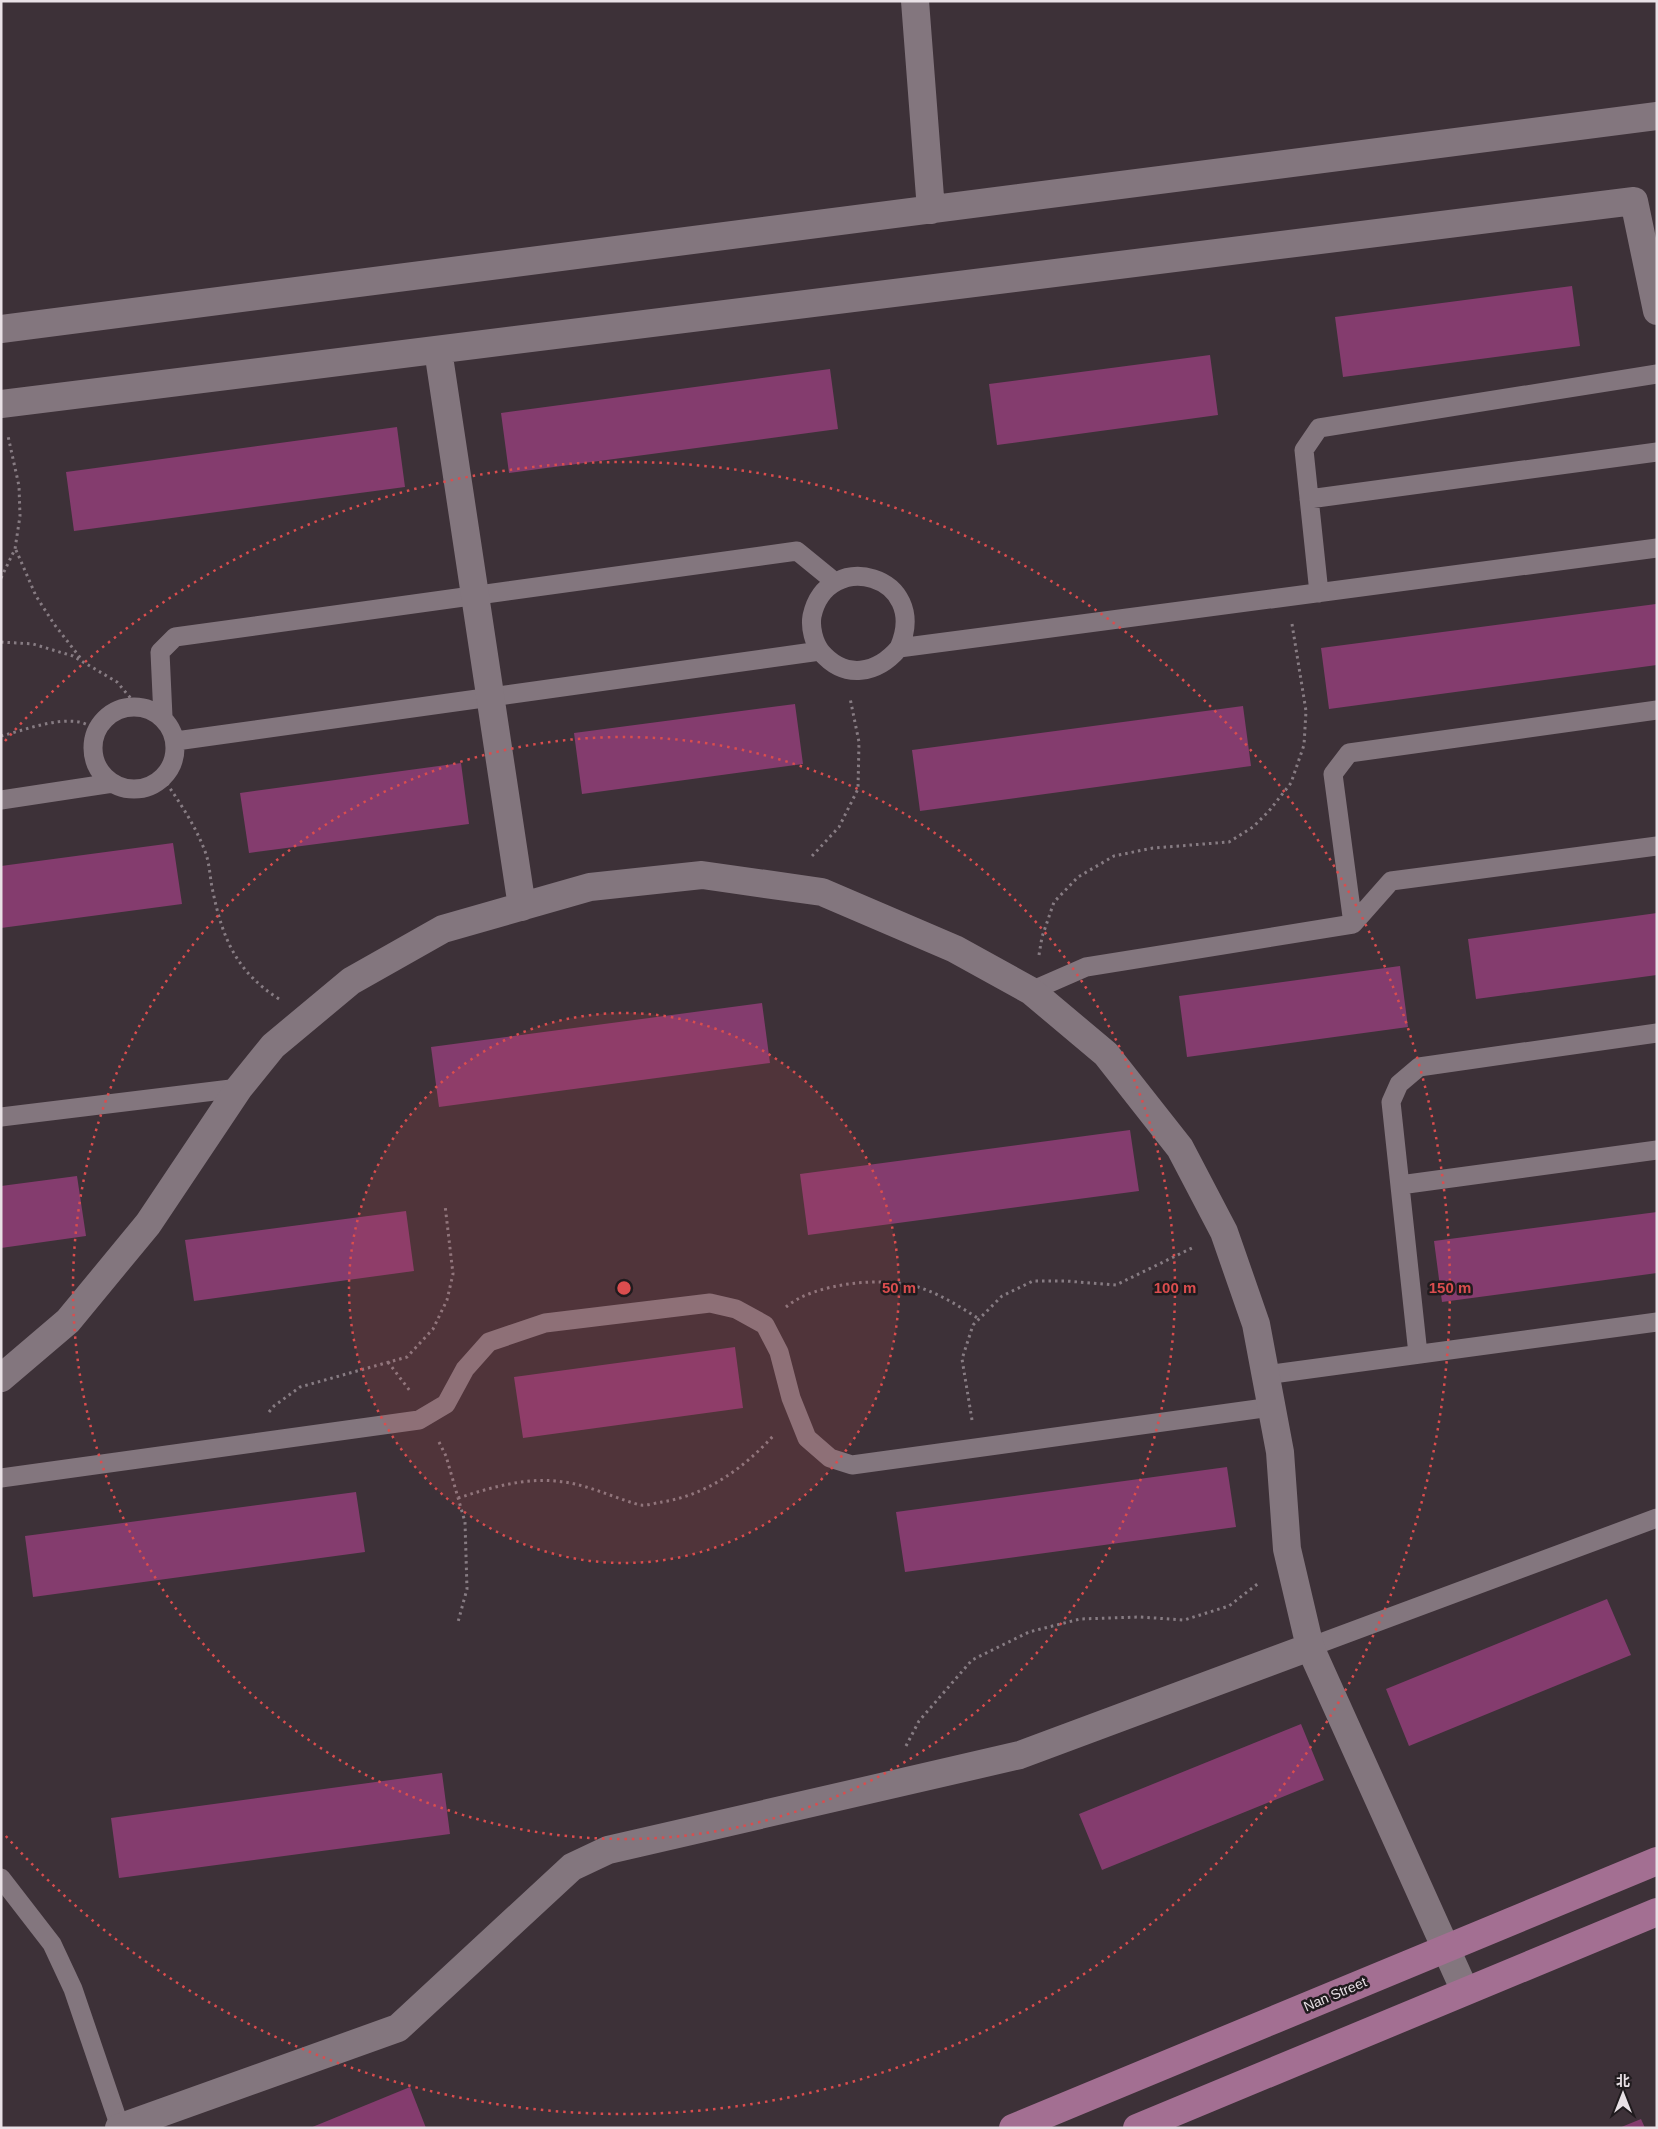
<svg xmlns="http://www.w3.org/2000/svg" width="1658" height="2129" viewBox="0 0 1658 2129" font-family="Arial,'Noto Sans SC',sans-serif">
<rect width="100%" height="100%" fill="#3d3138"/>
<path fill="#843c6e" d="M 1572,286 L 1580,346 L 1343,377 L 1335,317 Z
M 1210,355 L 1218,415 L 997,445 L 989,384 Z
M 830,369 L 838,429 L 509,473 L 501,413 Z
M 397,427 L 405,487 L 74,531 L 66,472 Z
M 1656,604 L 1657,665 L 1329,709 L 1321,648 Z
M 795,704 L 803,764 L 582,794 L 574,733 Z
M 1243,706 L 1251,766 L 920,811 L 912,750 Z
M 461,763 L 469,824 L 249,853 L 240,793 Z
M 173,843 L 182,904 L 1,928 L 1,866 Z
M 1657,913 L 1657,975 L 1476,999 L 1468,939 Z
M 1400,966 L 1408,1027 L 1187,1057 L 1179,996 Z
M 762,1003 L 770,1063 L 439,1107 L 431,1047 Z
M 1130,1130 L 1139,1191 L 808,1235 L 800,1174 Z
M 77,1176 L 86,1236 L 1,1248 L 1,1186 Z
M 406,1211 L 414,1271 L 194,1301 L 185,1240 Z
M 1657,1212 L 1657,1273 L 1442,1302 L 1434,1241 Z
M 735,1347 L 743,1408 L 523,1438 L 514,1377 Z
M 1227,1467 L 1236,1527 L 905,1572 L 896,1512 Z
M 356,1492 L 365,1552 L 33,1597 L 25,1536 Z
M 1607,1599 L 1631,1655 L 1409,1746 L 1386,1689 Z
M 1301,1724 L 1324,1780 L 1102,1870 L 1079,1814 Z
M 442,1773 L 450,1834 L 119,1878 L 111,1818 Z
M 410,2087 L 426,2128 L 310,2128 Z
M 1641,2119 L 1645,2128 L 1619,2128 Z"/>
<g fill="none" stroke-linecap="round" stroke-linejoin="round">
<path stroke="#877c83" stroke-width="3" stroke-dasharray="2.5 4" stroke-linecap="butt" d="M 16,550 L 36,596 L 54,624 L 82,660
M 1,578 L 15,549 L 20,516 L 19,486 L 8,436
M 1,642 L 33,644 L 73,656 L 117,682 L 133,701
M 1,736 C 25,730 54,718 79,722 C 85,723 92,727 97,730
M 163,778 C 180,803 196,826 206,854 C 210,866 210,880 213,892 C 223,940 237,972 279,999
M 812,856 L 839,827 L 858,789 L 859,742 L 850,698
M 1039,955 L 1042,937 L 1054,902 L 1078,877 L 1114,856 L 1153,848 L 1229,842 L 1253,827 L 1269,811 L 1291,783 L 1304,745 L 1306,711 L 1292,624
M 786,1307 C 814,1283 883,1276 918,1287 C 940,1294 959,1306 979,1319
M 388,1362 L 410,1391
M 269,1412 L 274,1406 L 300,1387 L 407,1357 L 433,1329 L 447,1300 L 453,1274 L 445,1205
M 972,1420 L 962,1359 L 973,1325 L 1002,1296 L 1033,1281 L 1066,1281 L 1116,1285 L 1194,1247
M 439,1442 L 446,1456 L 465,1522 L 467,1589 L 458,1622
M 458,1498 C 490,1488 522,1478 555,1481 C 585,1483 611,1497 640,1505 C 646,1506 655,1503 662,1502 C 707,1495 744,1468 774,1435
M 906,1746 L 919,1721 L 972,1660 L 1029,1632 L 1080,1619 L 1140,1617 L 1184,1620 L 1229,1606 L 1260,1582"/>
<path stroke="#83767e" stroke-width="19" d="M 1309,499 L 1657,452
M 1319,593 L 1304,450 L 1319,428 L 1657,374
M 899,648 C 931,575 827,547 812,616 C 810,628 814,643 821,652 C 845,680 877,674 899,648 L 1657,548
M93 748a41 41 0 1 1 82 0a41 41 0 1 1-82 0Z
M 163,717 L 160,652 L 175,637 L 797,551 L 835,582
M 176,741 L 820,651
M 1,800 L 113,783
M 1353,924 L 1333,774 L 1349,753 L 1657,710
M 1031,991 L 1086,967 L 1353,924 L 1391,881 L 1657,846
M 1,1117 L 239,1088
M 1400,1185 L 1657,1150
M 1418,1354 L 1391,1102 L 1399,1084 L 1419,1067 L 1657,1033
M 1265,1375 L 1657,1322
M 1,1478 L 419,1420 L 446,1404 L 465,1369 L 489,1342 L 545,1323 L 710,1303 L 736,1309 L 765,1325 L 779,1352 L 791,1398 L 807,1438 L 830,1458 L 852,1465 L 1272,1407
M 1310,1647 L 1657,1518
M 1,1878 L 52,1944 L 73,1989 L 120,2127"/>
<path stroke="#83767e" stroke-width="28" d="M 915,1 L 931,210
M 1,329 L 1657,116
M 438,350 L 522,907
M 1,404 L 1634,201 L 1657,311
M 1,1378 L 68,1321 L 148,1224 L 239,1088 L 273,1046 L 351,981 L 443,929 L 590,887 L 702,875 L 822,892 L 955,949 L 1031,991 L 1106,1054 L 1180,1148 L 1224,1232 L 1256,1324 L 1280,1452 L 1287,1549 L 1310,1647 L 1465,1991
M 119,2128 L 398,2028 L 572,1867 L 608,1850 L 1020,1755 L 1310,1647"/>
<path stroke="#a36f92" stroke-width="28" d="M 1013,2128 L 1657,1861
M 1137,2128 L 1657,1912"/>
</g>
<circle cx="624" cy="1288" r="275" fill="#da4d4e" fill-opacity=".12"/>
<g fill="none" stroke="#da4d4e" stroke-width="2.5" stroke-dasharray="2.5 5">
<circle cx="624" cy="1288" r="275"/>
<circle cx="624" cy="1288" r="551"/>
<path d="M5 741A826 826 0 1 1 5 1835"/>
</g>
<g text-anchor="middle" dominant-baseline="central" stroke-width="5" stroke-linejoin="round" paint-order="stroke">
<g font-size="14" fill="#e9e1e6" stroke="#201b1e">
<text transform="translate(1335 1994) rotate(-23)">Nan Street</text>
</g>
</g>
<circle cx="624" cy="1288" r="8" fill="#da4d4e" stroke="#201b1e" stroke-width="2.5"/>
<g font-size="15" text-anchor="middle" font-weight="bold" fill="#da4d4e" stroke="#201b1e" stroke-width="5" stroke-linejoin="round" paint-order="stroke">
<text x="899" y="1293">50 m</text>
<text x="1175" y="1293">100 m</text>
<text x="1450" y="1293">150 m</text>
</g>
<rect width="1658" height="2129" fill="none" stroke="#e9e1e6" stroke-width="5"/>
<g transform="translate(1623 2094)" stroke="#201b1e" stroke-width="4" paint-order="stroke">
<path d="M0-4L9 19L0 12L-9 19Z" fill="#e9e1e6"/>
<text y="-8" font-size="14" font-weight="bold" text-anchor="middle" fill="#e9e1e6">北</text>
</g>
</svg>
